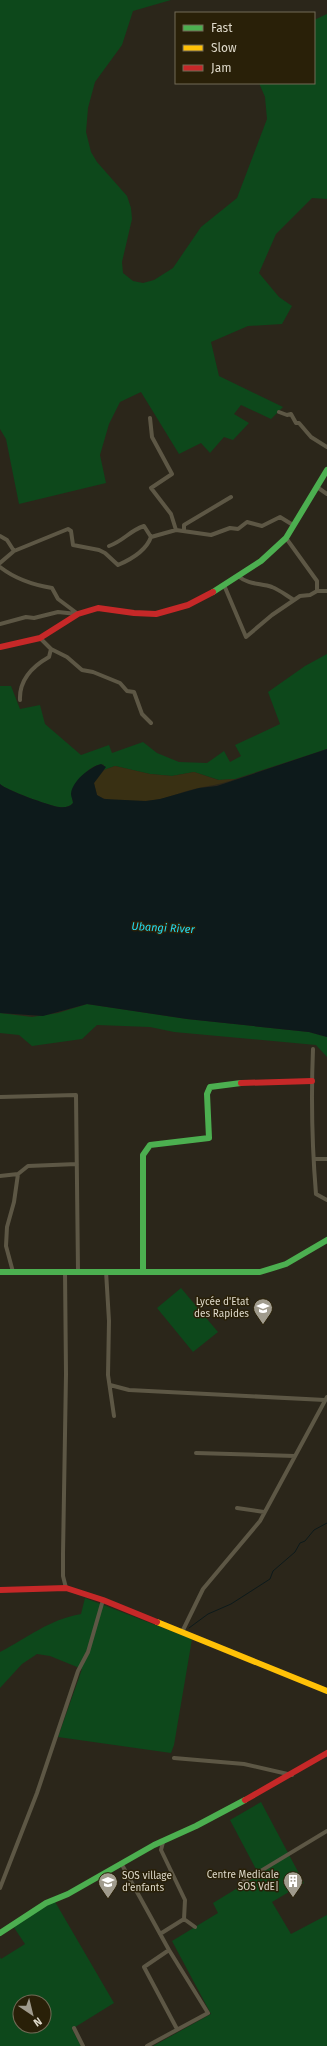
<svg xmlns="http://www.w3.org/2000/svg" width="327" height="2046" viewBox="0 0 327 2046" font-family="'Fira Sans',sans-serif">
<rect width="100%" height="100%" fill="#2b261a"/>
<path fill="#0d481b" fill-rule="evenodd" d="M 0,0 L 171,0 L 133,11 L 122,45 L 95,82 L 88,108 L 86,132 L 91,152 L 97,162 L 127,196 L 131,208 L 132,219 L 122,262 L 123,273 L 133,281 L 143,283 L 154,280 L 173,268 L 201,227 L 237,198 L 267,119 L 265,97 L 259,83 L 314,83 L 314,20 L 327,14 L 327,199 L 312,198 L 276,234 L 259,273 L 279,297 L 292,306 L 282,324 L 248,326 L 211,342 L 219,376 L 283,407 L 271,419 L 241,405 L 234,414 L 249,423 L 233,440 L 224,437 L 210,453 L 201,443 L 179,454 L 141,392 L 120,402 L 109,424 L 100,455 L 106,483 L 19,504 L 6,439 L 0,429 Z
M 327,654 L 327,749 L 235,779 L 219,780 L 194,772 L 172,776 L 150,774 L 115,766 L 104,770 L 104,765 C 92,761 72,785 72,797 C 72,799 73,801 73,803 C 70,807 64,808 59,807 C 50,806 6,790 0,784 L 0,686 L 11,686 L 20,709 L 40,705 L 45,724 L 81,755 L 109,745 L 112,753 L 143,742 L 157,753 L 179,762 L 207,763 L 224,751 L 230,762 L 241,756 L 235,745 L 280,724 L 268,692 L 305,666 Z
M 87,1004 L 187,1019 L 309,1032 L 327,1037 L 327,1057 L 316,1045 L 174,1032 L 150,1027 L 97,1025 L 82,1039 L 32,1046 L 19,1035 L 0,1033 L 0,1013 L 32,1017 L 58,1013 Z
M 181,1288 L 218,1332 L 193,1352 L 157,1308 Z
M 85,1598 L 192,1639 L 174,1745 L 171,1753 L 58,1737 L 82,1669 L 50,1656 L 37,1654 L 22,1664 L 0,1688 L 0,1652 C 29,1637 48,1620 81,1614 Z
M 261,1802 L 304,1883 L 272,1902 L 291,1934 L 327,1915 L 327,2046 L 153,2046 L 211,2014 L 172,1941 L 218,1913 L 213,1903 L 259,1875 L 230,1820 Z
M 54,1900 L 114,2003 L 72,2029 L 81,2046 L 0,2046 L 0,1957 L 1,1959 L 25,1944 L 11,1923 ZM 20,2002 L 44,2002 L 44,2026 L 20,2026 Z"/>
<path fill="#393013" d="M 115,766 L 150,774 L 172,776 L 194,772 L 218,780 L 235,779 C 223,784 212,785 199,788 C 186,790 174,796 161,799 C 146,802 108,804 97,795 L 94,783 L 104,770 Z"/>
<path fill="#0d1a1b" d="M 327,749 L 327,1037 L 309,1032 L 187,1019 L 87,1004 L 43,1016 L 0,1013 L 0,784 C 6,790 50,806 59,807 C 64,808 70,807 73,803 C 73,800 71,797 71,794 C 72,781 90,767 101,764 L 106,767 L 94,783 L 97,795 L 104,799 L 146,801 L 160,799 L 199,788 L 217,786 Z"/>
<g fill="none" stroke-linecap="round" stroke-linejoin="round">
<path stroke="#0d1a1b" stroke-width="1" d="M 189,1628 L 208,1614 L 231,1604 L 270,1579 L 273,1571 L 295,1552 L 300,1543 L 305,1541 L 314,1530 L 327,1523"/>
<path stroke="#5d5745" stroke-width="4" d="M 279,412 L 287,415 L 291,414 L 296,423 L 299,423 L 311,437 L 327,447
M 150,418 L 152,437 L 172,474 L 151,488 L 171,514 L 176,530
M 317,487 L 327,494
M 184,531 L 184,525 L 231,497
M 0,536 L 7,540 L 14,551
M 286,538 L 317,581 L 317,591
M 109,546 C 125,540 129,531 144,526 L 151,537 L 176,530 L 211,535 L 230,528 L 238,529 L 247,522 L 262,526 L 280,517 L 293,525
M 0,563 L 14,551 L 68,529 L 71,531 L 73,545 L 99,550 L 105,553 L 118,565 C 132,559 146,551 151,537
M 0,567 C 14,578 34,585 52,588 L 58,599 L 78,614
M 238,576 C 249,585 260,583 272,587 C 280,590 287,596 294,600
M 224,585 L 246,637 L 272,615 L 300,596 L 310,595 L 317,591 L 327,591
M 0,624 L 26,617 L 34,618 L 58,612 L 77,614
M 40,638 L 51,649 L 67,657 L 82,670 L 93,672 L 120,683 L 127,691 L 134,692 L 142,714 L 151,723
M 20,700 C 19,679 33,666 49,657 L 51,649
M 313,1049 C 311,1097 312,1146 316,1194 L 327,1200
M 0,1097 L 76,1095 L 78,1271
M 314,1159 L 327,1159
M 0,1176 L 18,1174 L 28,1166 L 77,1164
M 65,1271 L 66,1374 L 63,1554 L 63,1576 L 66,1588
M 106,1271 L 109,1321 L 108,1375 L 114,1416
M 13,1272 L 6,1246 L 7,1227 L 14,1202 L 18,1174
M 110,1385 L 129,1390 L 325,1400
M 196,1453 L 295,1456
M 237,1508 L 264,1512
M 182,1632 L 203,1589 L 260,1521 L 327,1397
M 174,1758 L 244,1764 L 292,1775
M 121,1863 L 169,1950 L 208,2013 L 147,2046
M 239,1884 L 327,1831
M 0,1888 L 37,1793 L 78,1671 L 88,1652 L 103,1600
M 184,1919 L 195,1927
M 160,1934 L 184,1919 L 185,1900 L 161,1850 L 163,1842
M 169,1950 L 144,1967 L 177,2029
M 74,2028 L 83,2046"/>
<path stroke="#4caf50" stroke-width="6" d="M 213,592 L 261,561 L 286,538 L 327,470
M 0,1272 L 260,1272 L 286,1264 L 327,1240
M 143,1272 L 143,1155 L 150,1145 L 209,1138 L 207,1094 L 210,1087 L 241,1083
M 0,1933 L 46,1903 L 68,1894 L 154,1845 L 196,1826 L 245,1800"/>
<path stroke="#ffc107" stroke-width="6" d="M 157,1622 L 327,1691"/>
<path stroke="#c62828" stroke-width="6" d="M 0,647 L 40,638 L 78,614 L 98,608 L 134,613 L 156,614 L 188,605 L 213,592
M 241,1083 L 312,1081
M 0,1590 L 66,1588 L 103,1600 L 157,1622
M 245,1800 L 327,1753"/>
</g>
<defs>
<symbol id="school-pin" viewBox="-11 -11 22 30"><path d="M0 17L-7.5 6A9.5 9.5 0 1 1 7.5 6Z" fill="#a09b8d" stroke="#292008"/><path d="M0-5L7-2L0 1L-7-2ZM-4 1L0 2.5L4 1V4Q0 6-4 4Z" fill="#fff"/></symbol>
<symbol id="building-pin" viewBox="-11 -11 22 30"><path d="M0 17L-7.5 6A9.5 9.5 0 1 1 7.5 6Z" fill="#a09b8d" stroke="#292008"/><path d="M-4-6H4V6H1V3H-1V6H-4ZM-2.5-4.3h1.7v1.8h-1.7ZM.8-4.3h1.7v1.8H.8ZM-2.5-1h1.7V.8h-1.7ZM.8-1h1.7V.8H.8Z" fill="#fff"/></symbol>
</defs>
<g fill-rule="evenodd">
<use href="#school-pin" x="252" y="1297" width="22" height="30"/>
<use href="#building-pin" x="282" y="1870" width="22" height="30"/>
<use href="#school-pin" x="97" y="1871" width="22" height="30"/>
</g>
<g text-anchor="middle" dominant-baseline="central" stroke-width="3" stroke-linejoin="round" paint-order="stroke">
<g font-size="10" fill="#dfdacb" stroke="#292008" text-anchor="end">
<text x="249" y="1302">Lycée d'Etat<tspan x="249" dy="12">des Rapides</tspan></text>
<text x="279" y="1875">Centre Medicale<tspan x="279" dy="12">SOS VdE|</tspan></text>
<text x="122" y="1876" text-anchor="start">SOS village<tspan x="122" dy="12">d'enfants</tspan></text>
</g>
<g font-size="11" font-style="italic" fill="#23dbf0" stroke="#292008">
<text transform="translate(163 928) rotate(3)">Ubangi River</text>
</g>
</g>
<rect x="175" y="12" width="140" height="72" fill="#292008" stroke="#726a56"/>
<rect x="183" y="25" width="20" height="6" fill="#4caf50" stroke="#726a56"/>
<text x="211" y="32" font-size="12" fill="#dfdacb">Fast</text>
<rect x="183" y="45" width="20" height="6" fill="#ffc107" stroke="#726a56"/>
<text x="211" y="52" font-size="12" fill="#dfdacb">Slow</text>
<rect x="183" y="65" width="20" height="6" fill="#c62828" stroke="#726a56"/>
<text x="211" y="72" font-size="12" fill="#dfdacb">Jam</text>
<g transform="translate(32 2014) rotate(145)"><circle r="19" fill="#292008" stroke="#726a56"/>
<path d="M0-3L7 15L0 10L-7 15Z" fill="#a09b8d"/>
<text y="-6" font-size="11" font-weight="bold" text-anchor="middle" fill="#dfdacb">N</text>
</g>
</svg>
